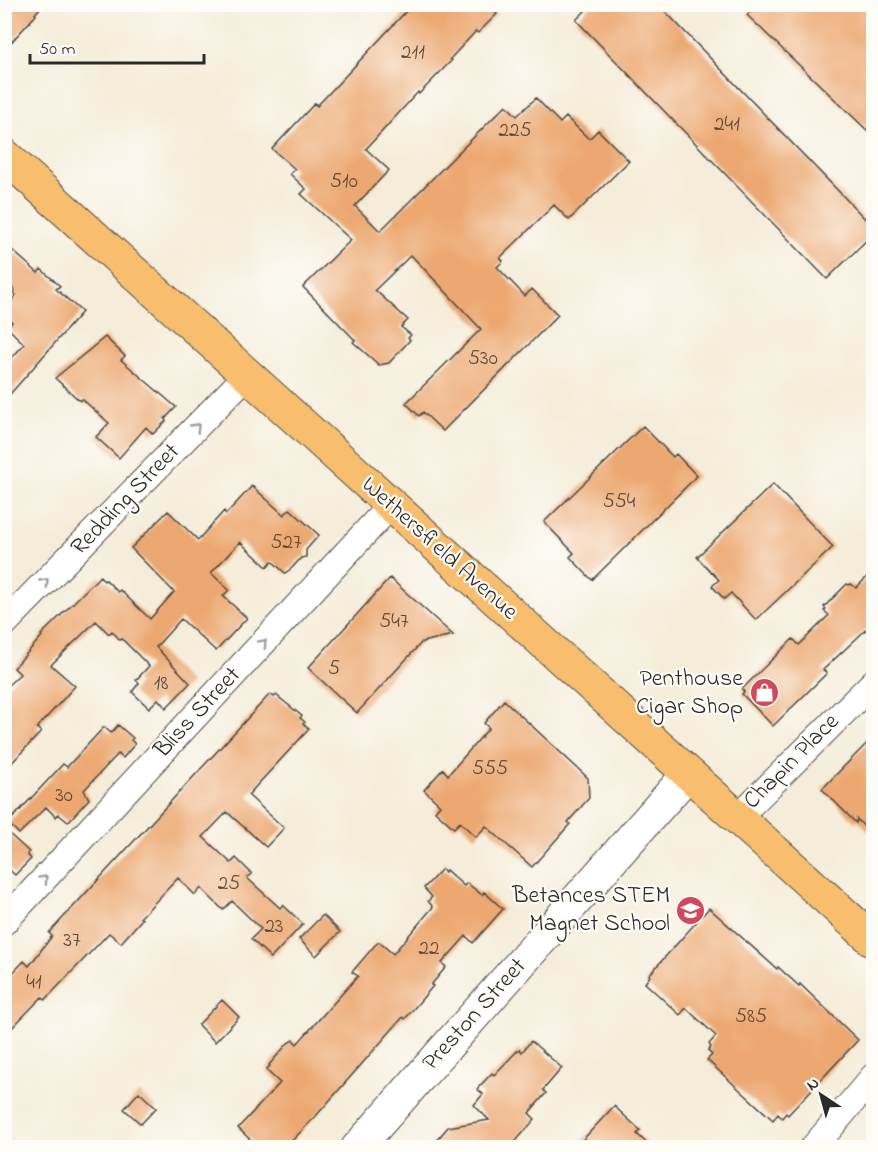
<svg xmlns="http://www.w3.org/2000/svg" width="878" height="1152" viewBox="0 0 878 1152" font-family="'Indie Flower',sans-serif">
<rect width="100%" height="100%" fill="#fdfcf7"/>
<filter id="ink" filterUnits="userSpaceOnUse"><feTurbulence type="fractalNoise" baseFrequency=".0167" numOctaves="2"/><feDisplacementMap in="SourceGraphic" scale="12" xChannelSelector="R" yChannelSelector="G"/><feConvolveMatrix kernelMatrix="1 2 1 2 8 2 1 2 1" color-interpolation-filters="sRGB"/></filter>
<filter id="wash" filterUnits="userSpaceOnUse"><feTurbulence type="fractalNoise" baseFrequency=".008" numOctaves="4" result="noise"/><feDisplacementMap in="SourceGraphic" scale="24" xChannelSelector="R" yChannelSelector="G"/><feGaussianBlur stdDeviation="1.35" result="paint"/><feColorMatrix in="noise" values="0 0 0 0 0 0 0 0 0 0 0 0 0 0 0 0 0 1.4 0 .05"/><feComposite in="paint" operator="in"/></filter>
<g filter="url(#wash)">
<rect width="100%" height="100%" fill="#f5edd9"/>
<g id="blocks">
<path fill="#eda871" d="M 4,4 L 43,4 L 35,14 L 36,15 L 4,50 Z
M 413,4 L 487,4 L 497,14 L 478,33 L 476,31 L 450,59 L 452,60 L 419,94 L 418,92 L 366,149 L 389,170 L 355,206 L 380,231 L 506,105 L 517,116 L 536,98 L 560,123 L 566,117 L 589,139 L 598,130 L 629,161 L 569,220 L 554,205 L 500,258 L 503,261 L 497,267 L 525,296 L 532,289 L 558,315 L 443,431 L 423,412 L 419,416 L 406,403 L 481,329 L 411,255 L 375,290 L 408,320 L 401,327 L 411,335 L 408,338 L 410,340 L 389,363 L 379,365 L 353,342 L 355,340 L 303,287 L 351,240 L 301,194 L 306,189 L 290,174 L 295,169 L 272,149 L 315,103 L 317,106 Z
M 592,4 L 658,4 L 873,227 L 873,234 L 827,279 L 576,20 Z
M 757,4 L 873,4 L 873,136 L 747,15 Z
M 4,243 L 38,273 L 41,269 L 60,286 L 56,289 L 82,312 L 4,401 L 4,367 L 24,344 L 7,327 L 12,322 L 4,314 L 4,308 L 16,295 L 13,292 L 15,290 L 4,281 Z
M 105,337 L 125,356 L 121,360 L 176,407 L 165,419 L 166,421 L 153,434 L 146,427 L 119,458 L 96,437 L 109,423 L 82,399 L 80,401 L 55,378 Z
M 643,426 L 673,457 L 676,454 L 697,476 L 592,580 L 570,557 L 574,553 L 544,522 Z
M 773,484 L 833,547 L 756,620 L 731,593 L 724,599 L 712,586 L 719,580 L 697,557 Z
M 252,486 L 284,515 L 290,509 L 319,535 L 306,550 L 306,557 L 301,558 L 292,568 L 285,573 L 272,561 L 267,567 L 240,542 L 211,573 L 229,590 L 223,596 L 247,618 L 216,651 L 181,619 L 156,647 L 190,683 L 166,708 L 158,699 L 149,708 L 132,692 L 139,683 L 136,680 L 149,666 L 122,639 L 120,640 L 112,631 L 109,634 L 96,621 L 51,665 L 75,686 L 37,728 L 41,732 L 4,771 L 4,689 L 20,674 L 14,668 L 42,636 L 41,635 L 100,576 L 104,581 L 106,580 L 118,592 L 120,590 L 150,619 L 174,592 L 131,548 L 168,511 L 198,540 L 224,511 L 226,514 Z
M 873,571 L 873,623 L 823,670 L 827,673 L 773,726 L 742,694 L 744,692 L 742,689 L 793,639 L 799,645 L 829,615 L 824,611 L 826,609 L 824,607 L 847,584 L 849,585 L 851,584 L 856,588 Z
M 390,578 L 453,635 L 422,642 L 357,713 L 308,668 Z
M 270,694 L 274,697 L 276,695 L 302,716 L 300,718 L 305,722 L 303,724 L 309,729 L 248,795 L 284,828 L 266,847 L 227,812 L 203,837 L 231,863 L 236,858 L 252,874 L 247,878 L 280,908 L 283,905 L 303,924 L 271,958 L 251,939 L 261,929 L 232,901 L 223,910 L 201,888 L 195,895 L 178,878 L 140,918 L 142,919 L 121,943 L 109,933 L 45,1000 L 42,997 L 4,1036 L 4,982 L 24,961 L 29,966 L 52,936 L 49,933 Z
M 504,700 L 588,778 L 589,798 L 568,822 L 570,824 L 532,867 L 486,826 L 476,837 L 460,822 L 454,828 L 435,811 L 440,805 L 424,790 L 443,769 L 448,775 L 489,728 L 484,723 Z
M 118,725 L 133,738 L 131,740 L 135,744 L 123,758 L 118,754 L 84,790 L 89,799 L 68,822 L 58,814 L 56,817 L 46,807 L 19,834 L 8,823 L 63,764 L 67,767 L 104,727 L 111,733 Z
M 873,737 L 873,836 L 857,819 L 856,823 L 822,789 Z
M 4,829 L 29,852 L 27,854 L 31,859 L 15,875 L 4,865 Z
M 442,869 L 445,872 L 446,870 L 464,886 L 467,883 L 482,895 L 484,892 L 503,909 L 473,943 L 466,936 L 442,963 L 446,967 L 431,985 L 433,986 L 405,1019 L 403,1017 L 316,1116 L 285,1148 L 259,1148 L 238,1128 L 280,1083 L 266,1070 L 270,1066 L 269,1065 L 288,1043 L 293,1040 L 297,1044 L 358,976 L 352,972 L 375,945 L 379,942 L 393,954 L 433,907 L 428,901 L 432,897 L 424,888 Z
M 709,908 L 777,969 L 778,967 L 799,986 L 800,984 L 858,1040 L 788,1115 L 786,1113 L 782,1118 L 778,1114 L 773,1120 L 707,1060 L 712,1055 L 708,1051 L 711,1047 L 709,1044 L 716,1036 L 686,1008 L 680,1015 L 645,983 L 650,976 L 649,975 Z
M 323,915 L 340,932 L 316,956 L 299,939 Z
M 222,1000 L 239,1017 L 215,1042 L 198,1025 Z
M 531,1041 L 562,1068 L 543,1090 L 546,1093 L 529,1113 L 535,1119 L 510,1148 L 430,1148 L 448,1127 L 489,1120 L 474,1105 L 483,1094 L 477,1089 L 492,1073 L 494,1075 L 519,1049 L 522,1052 Z
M 139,1092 L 156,1108 L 141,1124 L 124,1109 Z
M 614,1106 L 640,1130 L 637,1134 L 652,1148 L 575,1148 Z"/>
</g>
</g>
<g filter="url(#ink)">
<use href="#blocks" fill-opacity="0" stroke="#494845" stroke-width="1.5"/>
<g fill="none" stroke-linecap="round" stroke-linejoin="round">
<defs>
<path id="minor" d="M 4,624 L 247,375
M 737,818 L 874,682
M 4,922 L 391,505
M 813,1148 L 874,1076"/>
<path id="tertiary" d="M 357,1148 L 688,774"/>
<path id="primary" d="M 4,155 L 874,941"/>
</defs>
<use href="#minor" stroke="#494845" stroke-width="28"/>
<use href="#tertiary" stroke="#494845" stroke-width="34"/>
<use href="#primary" stroke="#494845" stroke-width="35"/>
<use href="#minor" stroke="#fff" stroke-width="26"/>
<use href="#tertiary" stroke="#fff" stroke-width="32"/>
<use href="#primary" stroke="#f9be6d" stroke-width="33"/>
</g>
<defs><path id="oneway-chevron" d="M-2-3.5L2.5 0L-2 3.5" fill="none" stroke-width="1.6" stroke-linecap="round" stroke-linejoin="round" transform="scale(1.5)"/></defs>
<g stroke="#a0a0a0">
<use href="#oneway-chevron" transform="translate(196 427) rotate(-46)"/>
<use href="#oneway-chevron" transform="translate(45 582) rotate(-46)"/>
<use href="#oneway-chevron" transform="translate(263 643) rotate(-47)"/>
<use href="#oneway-chevron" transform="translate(44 879) rotate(-47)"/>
</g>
</g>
<defs>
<symbol id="shop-disc" viewBox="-11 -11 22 22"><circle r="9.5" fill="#d1495b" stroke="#fdfcf7"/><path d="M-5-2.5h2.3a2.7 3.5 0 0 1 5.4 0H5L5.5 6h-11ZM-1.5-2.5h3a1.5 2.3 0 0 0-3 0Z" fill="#fff"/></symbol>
<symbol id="school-disc" viewBox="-11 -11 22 22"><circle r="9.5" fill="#d1495b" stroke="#fdfcf7"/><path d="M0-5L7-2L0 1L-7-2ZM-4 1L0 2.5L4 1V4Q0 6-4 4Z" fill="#fff"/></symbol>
</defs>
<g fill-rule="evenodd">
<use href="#shop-disc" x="748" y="676" width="33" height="33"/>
<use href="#school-disc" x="674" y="894" width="33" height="33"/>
</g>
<g text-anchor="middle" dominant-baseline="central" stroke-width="4.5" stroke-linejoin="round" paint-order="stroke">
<g font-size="21" fill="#5c4a3c">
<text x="413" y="53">211</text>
<text x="727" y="125">241</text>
<text x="515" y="131">225</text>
<text x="344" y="182">510</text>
<text x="483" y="359">530</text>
<text x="619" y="502">554</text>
<text x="286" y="543">527</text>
<text x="394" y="622">547</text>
<text x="334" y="669">5</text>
<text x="161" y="684">18</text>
<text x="490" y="769">555</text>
<text x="64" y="796">30</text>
<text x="229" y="884">25</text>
<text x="274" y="927">23</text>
<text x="72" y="941">37</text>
<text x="429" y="949">22</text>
<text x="34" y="983">41</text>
<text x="751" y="1017">585</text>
</g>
<g font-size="24" fill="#2b2b2b" stroke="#fdfcf7">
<text transform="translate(126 500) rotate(-46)">Redding Street</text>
<text transform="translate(439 549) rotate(42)">Wethersfield Avenue</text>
<text transform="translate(198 713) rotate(-47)">Bliss Street</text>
<text transform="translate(792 762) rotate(-45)">Chapin Place</text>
<text transform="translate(475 1015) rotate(-48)">Preston Street</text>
</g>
<g font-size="24" fill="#2b2b2b" stroke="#fdfcf7" text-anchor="end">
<text x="743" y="679">Penthouse<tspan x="743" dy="28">Cigar Shop</tspan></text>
<text x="670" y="896">Betances STEM<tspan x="670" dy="28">Magnet School</tspan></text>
</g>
</g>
<rect width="878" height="1152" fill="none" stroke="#fdfcf7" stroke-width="24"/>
<g transform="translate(821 1095) rotate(324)" stroke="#fdfcf7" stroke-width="4.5" paint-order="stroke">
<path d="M0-4.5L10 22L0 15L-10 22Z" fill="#2b2b2b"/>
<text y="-9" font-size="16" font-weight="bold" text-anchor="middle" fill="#2b2b2b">N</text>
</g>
<path d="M30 54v9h174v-9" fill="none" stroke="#2b2b2b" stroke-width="3"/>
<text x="39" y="54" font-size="18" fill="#2b2b2b" stroke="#fdfcf7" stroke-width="4.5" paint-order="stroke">50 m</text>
</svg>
